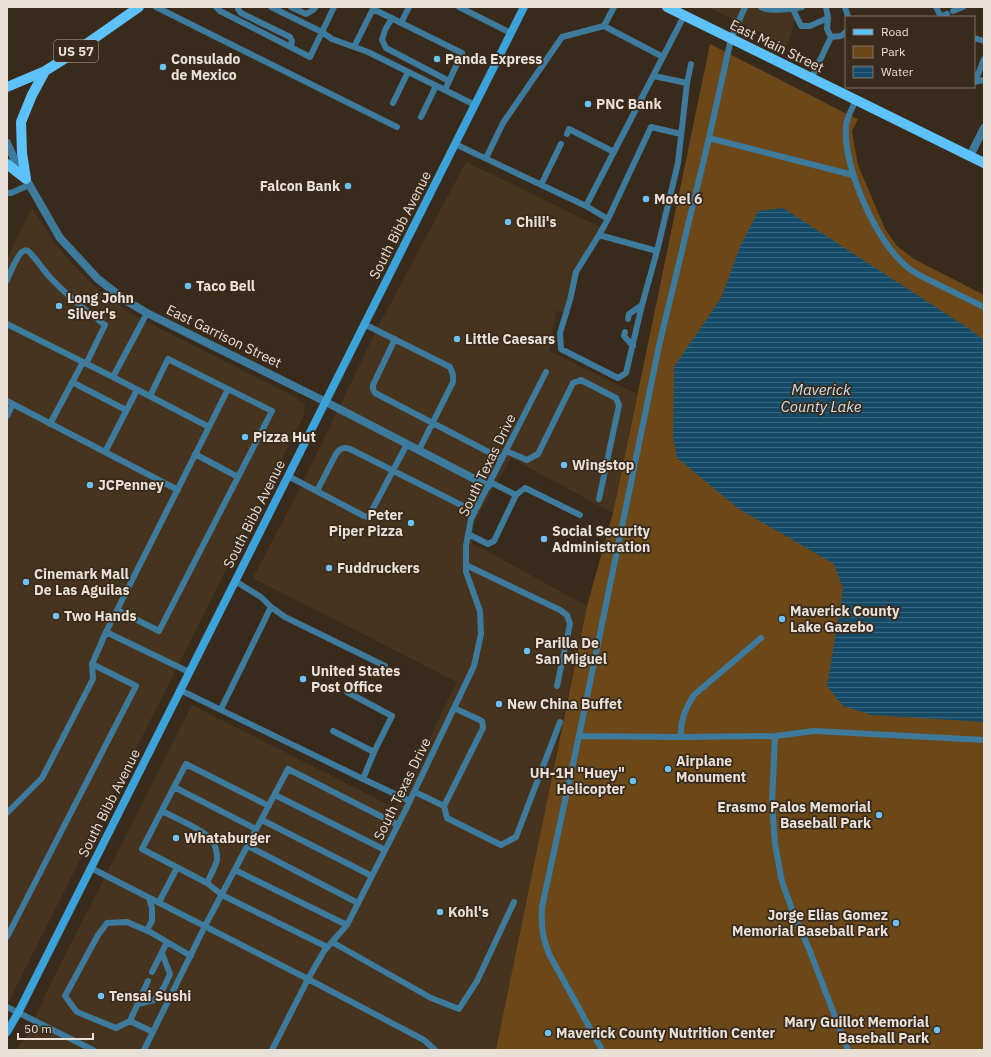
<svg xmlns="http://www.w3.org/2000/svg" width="991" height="1057" viewBox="0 0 991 1057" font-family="'IBM Plex Sans',sans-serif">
<defs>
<pattern id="water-rules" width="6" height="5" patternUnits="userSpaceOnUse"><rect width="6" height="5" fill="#154b67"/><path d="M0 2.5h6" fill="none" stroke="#37657c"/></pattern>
</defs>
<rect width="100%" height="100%" fill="#392b1c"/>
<path fill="#46341f" d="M 708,7 L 799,7 L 787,46 Z
M 466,162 L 600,227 L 574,279 L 565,312 L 556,311 L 549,351 L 637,394 L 613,513 L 511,458 L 474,523 L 472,543 L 587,606 L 560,731 L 501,1050 L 16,1050 L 27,1036 L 47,991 L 192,705 L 395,808 L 457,682 L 253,578 L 299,490 L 377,329 Z
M 32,208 L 53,241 L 73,265 L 97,289 L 131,314 L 295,397 L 305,405 L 304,415 L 7,1005 L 7,258 Z"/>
<path fill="#6c4718" d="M 710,44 L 849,115 L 858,119 L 852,131 L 858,165 L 885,229 L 897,246 L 914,259 L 984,295 L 984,1050 L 496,1050 L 587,606 L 613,513 Z"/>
<path fill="url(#water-rules)" d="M 783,208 L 965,326 L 984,340 L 984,722 L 872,715 L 843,706 L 827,686 L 843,589 L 834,564 L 739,509 L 677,458 L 673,437 L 674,367 L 721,298 L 740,247 L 758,211 Z"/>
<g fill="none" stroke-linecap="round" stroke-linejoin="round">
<path stroke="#3e7a9c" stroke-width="6" d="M 156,7 L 397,127
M 216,7 L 220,11 L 310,57 L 334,7
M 238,7 L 238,9 L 241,13 L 290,37 L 292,41 L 291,47
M 271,7 L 322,32 L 332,39 L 368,52 L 475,105
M 291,7 L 306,14 L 313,10 L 315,8
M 459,7 L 511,33
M 761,7 C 771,12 791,9 802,7
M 792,7 L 801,26 L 810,26 L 828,18
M 826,7 L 828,18 L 827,29 L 831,37
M 845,7 L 848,17
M 936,7 L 941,17 L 947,14
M 953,11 L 963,7
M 392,18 L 385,30 L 382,40 L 386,48 L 449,81
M 401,23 L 409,7
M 604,26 L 614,7
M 831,37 L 841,36 L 846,32
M 974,38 L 984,41
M 354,47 L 373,9 L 462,53 L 445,90
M 654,76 L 687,83
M 811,79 L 831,37
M 974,82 L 984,80
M 975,82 L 984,59
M 856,100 C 852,109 847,117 846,126 C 843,166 875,240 906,266 C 915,274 927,279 937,284 C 953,292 968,299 984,307
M 393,103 L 408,72
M 421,117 L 436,86
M 567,134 L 569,129 L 614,152
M 681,134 L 651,127 L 608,219 L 599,235 L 657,251 L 678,163 L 687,83 L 691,64
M 709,138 L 853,175
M 455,144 L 586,206 L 684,16
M 486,158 L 503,123 L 562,37 L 604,26 L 663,57
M 541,185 L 561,144
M 7,193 L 11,193 L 29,185
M 586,206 L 608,219
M 599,235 L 576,272 L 570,300 L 560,333 L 561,349 L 618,378 L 626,373 L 642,305 L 657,251
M 7,280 C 10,273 17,256 22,252 C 25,250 25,250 28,251 C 36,258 41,267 48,275 C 65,294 85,310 105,325 L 86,364
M 628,319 L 629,314 L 642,305
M 7,324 L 113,377 L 209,427 L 106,632 L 92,664 L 93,679 L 42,778 L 7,813
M 364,324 L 450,367 L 453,375 L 453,382 L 419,450
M 625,332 L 624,336 L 633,346
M 395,339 L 373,385 L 373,389 L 375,393 L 502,459
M 113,377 L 147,313
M 72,382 L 126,410
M 7,401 L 178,490
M 7,416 L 13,404
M 50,424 L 83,362
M 209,427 L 228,389
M 506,451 L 527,460 L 538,454 L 573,383 L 581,380 L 616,398 L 619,405 L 599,499
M 105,452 L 137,390
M 195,454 L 238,477
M 288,476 L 364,516 L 367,517 L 370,514 L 407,444
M 490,482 L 516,495 L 525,488 L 580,515
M 317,491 L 336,454 C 340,448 343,447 350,449 L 475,512
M 468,534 L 488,544 L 494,541 L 516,495
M 466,565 L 560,610 L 567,615 L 570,624 L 557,686
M 235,581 L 261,597 L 271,607 L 285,617 L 385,666
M 117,610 L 159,631 L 272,411 L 168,359 L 150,396
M 106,632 L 189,672
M 180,690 L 363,779 L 410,801
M 347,692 L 392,716 L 374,752
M 221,709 L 271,607
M 333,731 L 374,752 L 363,779
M 579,736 L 681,737 L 775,736 L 814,731 L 984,740
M 775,736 L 772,803 L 775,844 L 782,882 L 793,912 L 809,949 L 848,1050
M 681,737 C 680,722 685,708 694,695 L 761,638
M 174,787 L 142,849 L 207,883 L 222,895 L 327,947
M 415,792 L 444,806 L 447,818 L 501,845 L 516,837 L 560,722
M 275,795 L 385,850
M 444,806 L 483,728 L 482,721 L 454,708
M 162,811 C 175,818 205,830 213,842 C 216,846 217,855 217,860 C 215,868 210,876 207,883
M 262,820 L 372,876
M 256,829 L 174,787 L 186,764 L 269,806
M 248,846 L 358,903
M 91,868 L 308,979 L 324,951 L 347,925 L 405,811 L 474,666 L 481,634 L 480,611 L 466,572 L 466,546 L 471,519 L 546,372
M 235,870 L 347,925
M 159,902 L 177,868
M 147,930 L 152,921 L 152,908 L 149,898
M 7,937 L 136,686 L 92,664
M 332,942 L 431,998 L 459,1009 L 477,981 L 514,902
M 152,972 L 167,942
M 138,1004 L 154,1000 L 163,989 L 170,974 L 162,953
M 7,1007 L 93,1050
M 130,1021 L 148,981
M 153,1032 L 130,1021 L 116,1028 L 77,1012 L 65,996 L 98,935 L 107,923 L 127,922 L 150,932 L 191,956
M 144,1050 L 205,926 L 288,769 L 398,825
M 272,1050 L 308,979 L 424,1040 L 435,1050
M 602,1050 L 549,954 C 542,935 541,927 542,907 L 579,736 L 659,346 L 709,138 L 731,39 L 745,7"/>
<path stroke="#3e7a9c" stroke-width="8" d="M 970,156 L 984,128
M 326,402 L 488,486"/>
<path stroke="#3e7a9c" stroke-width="8" d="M 7,143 L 18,167 L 26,179 L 60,238 L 98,279 L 125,300 L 147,313 L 326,402"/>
<path stroke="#3ba3da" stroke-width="8" d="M 7,1032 L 18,1013 L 524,7"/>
<path stroke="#5dc2fa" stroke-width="10" d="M 667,7 L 984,163
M 7,87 L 45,71 L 69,56 L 139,7
M 7,164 L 26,179
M 26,179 L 22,153 L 21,122 L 32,95 L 45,71"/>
</g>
<g fill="#6ec2f3" stroke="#392b1c" stroke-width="1.5">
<circle cx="437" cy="59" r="4"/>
<circle cx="163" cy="67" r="4"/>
<circle cx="588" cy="104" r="4"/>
<circle cx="348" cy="186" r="4"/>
<circle cx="646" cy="199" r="4"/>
<circle cx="508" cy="222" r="4"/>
<circle cx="188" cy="286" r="4"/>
<circle cx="59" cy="306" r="4"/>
<circle cx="457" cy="339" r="4"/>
<circle cx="245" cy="437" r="4"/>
<circle cx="564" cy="465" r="4"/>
<circle cx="90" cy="485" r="4"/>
<circle cx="411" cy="523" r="4"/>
<circle cx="544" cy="539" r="4"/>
<circle cx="329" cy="568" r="4"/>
<circle cx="26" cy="582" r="4"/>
<circle cx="56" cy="616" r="4"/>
<circle cx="782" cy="619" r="4"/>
<circle cx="527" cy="651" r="4"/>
<circle cx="303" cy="679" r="4"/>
<circle cx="499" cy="704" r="4"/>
<circle cx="668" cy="769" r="4"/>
<circle cx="633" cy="781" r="4"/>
<circle cx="879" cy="815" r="4"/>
<circle cx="176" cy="838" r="4"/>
<circle cx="440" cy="912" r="4"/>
<circle cx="896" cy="923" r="4"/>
<circle cx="101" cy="996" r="4"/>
<circle cx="937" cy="1030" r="4"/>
<circle cx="548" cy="1033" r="4"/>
</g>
<g text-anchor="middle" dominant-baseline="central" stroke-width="3.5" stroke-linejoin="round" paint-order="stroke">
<rect fill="#392b1c" stroke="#b4aa9f" stroke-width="1" x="54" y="40" width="44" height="22" rx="3"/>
<g font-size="13" font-weight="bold" fill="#e9e0d7">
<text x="76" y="51">US 57</text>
</g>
<g font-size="14" fill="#e9e0d7" stroke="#392b1c">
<text transform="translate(777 46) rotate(26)">East Main Street</text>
<text transform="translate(400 225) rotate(-63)">South Bibb Avenue</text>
<text transform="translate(224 336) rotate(26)">East Garrison Street</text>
<text transform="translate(487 465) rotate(-64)">South Texas Drive</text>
<text transform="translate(254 514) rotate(-63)">South Bibb Avenue</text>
<text transform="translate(402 789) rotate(-64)">South Texas Drive</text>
<text transform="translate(109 803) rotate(-63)">South Bibb Avenue</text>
</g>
<g font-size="14" font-weight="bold" fill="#e9e0d7" stroke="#392b1c" text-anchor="start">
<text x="171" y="59">Consulado<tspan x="171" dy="16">de Mexico</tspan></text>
<text x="445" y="59">Panda Express</text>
<text x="596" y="104">PNC Bank</text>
<text x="340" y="186" text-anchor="end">Falcon Bank</text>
<text x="654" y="199">Motel 6</text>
<text x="516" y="222">Chili's</text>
<text x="196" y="286">Taco Bell</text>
<text x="67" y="298">Long John<tspan x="67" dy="16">Silver's</tspan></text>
<text x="465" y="339">Little Caesars</text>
<text x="253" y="437">Pizza Hut</text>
<text x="572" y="465">Wingstop</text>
<text x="98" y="485">JCPenney</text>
<text x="403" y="515" text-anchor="end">Peter<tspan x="403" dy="16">Piper Pizza</tspan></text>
<text x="552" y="531">Social Security<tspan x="552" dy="16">Administration</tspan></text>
<text x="337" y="568">Fuddruckers</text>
<text x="34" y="574">Cinemark Mall<tspan x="34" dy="16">De Las Aguilas</tspan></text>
<text x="790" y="611">Maverick County<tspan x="790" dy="16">Lake Gazebo</tspan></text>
<text x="64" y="616">Two Hands</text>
<text x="535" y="643">Parilla De<tspan x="535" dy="16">San Miguel</tspan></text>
<text x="311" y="671">United States<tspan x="311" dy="16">Post Office</tspan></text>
<text x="507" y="704">New China Buffet</text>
<text x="676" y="761">Airplane<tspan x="676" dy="16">Monument</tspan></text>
<text x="625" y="773" text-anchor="end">UH-1H "Huey"<tspan x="625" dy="16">Helicopter</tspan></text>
<text x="871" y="807" text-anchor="end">Erasmo Palos Memorial<tspan x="871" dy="16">Baseball Park</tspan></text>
<text x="184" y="838">Whataburger</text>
<text x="448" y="912">Kohl's</text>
<text x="888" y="915" text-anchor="end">Jorge Elias Gomez<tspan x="888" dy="16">Memorial Baseball Park</tspan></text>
<text x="109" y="996">Tensai Sushi</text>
<text x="929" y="1022" text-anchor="end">Mary Guillot Memorial<tspan x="929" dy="16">Baseball Park</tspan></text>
<text x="556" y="1033">Maverick County Nutrition Center</text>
</g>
<g font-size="15" font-style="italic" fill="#cae0ee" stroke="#392b1c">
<text x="821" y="389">Maverick<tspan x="821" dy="17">County Lake</tspan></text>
</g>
</g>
<rect width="991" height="1057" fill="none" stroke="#e9e0d7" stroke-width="16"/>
<rect x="845" y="16" width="130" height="72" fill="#392b1c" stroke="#7f7367"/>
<rect x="853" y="29" width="20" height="6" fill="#5dc2fa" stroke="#7f7367"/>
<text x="881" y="36" font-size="12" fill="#e9e0d7">Road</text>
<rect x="853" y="46" width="20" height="12" fill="#6c4718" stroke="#7f7367"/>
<text x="881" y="56" font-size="12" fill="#e9e0d7">Park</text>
<rect x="853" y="66" width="20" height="12" fill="url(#water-rules)" stroke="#7f7367"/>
<text x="881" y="76" font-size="12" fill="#e9e0d7">Water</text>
<path d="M18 1033v6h75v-6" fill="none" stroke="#e9e0d7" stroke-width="2"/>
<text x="24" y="1033" font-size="12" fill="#e9e0d7" stroke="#392b1c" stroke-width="3" paint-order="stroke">50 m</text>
</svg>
